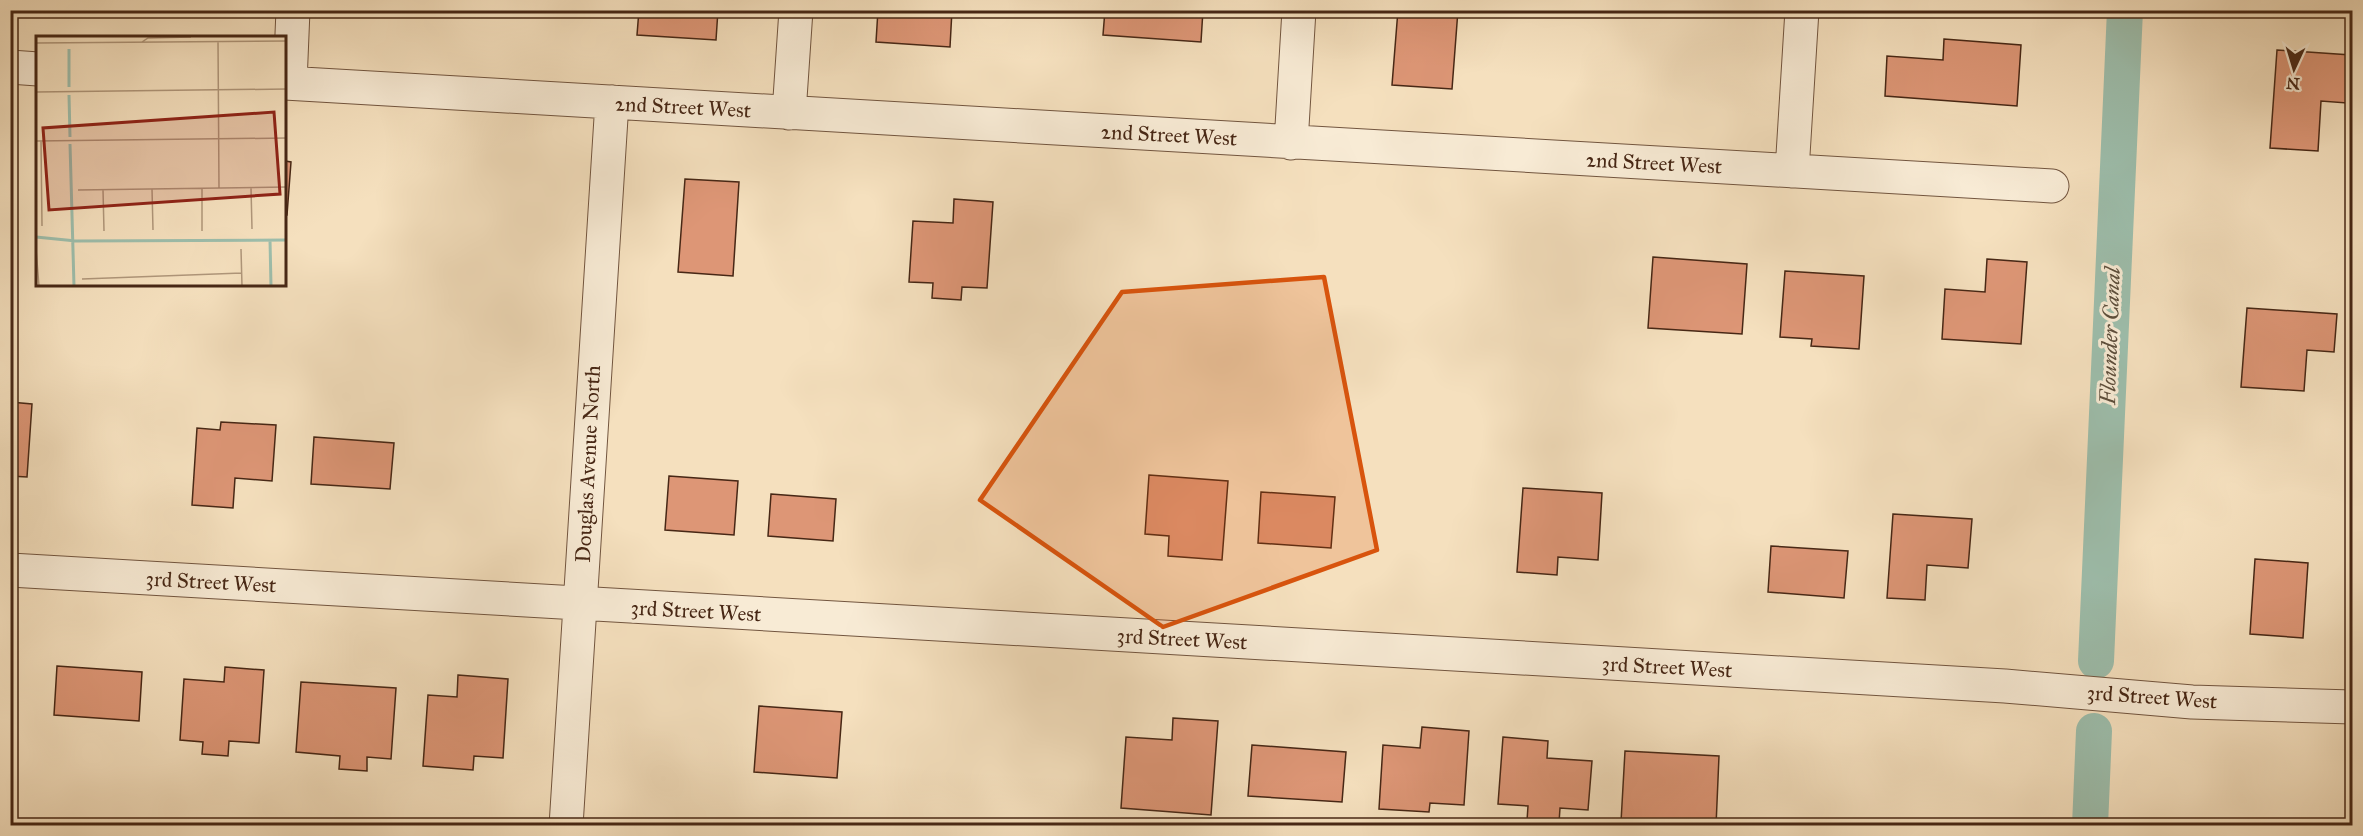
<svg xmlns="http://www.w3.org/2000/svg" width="2363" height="836" viewBox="0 0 2363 836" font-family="'IM FELL Great Primer',serif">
<rect width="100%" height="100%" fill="#f5e0be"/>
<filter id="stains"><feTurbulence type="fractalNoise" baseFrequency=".00333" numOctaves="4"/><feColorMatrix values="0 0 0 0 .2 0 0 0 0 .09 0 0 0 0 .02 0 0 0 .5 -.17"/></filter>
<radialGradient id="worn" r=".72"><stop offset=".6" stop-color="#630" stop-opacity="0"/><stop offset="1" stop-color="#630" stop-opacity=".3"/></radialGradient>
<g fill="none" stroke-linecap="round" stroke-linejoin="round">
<path stroke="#9dbeac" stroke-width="36" d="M 2096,661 L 2125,10
M 2090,826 L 2094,731"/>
</g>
<path fill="#dd9676" stroke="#472715" stroke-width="1.5" d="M 639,10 L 718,10 L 716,40 L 637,35 Z
M 878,10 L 952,10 L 950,47 L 876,42 Z
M 1105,10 L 1203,10 L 1201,42 L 1103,35 Z
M 1398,10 L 1458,10 L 1452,89 L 1392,85 Z
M 1944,39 L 2021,45 L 2017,106 L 1885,96 L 1887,56 L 1943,60 Z
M 2277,50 L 2351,55 L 2347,103 L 2321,101 L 2318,151 L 2270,148 Z
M 285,161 L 291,162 L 287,215 L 285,215 Z
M 685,179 L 739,182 L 733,276 L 678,272 Z
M 954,199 L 993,202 L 987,288 L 962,287 L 961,300 L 932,298 L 933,283 L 909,282 L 913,221 L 953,223 Z
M 1653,257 L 1747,264 L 1742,334 L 1648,328 Z
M 1987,259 L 2027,262 L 2021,344 L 1942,339 L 1945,289 L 1985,292 Z
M 1785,271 L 1864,276 L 1859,349 L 1811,346 L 1812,339 L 1780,337 Z
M 2247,308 L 2337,314 L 2334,352 L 2307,350 L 2304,391 L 2241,387 Z
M 10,402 L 32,404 L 27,477 L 10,476 Z
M 221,422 L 276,425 L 272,481 L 235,478 L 233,508 L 192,505 L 197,428 L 220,430 Z
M 314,437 L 394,443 L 390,489 L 311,484 Z
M 1149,475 L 1228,481 L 1222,560 L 1168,556 L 1169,536 L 1145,534 Z
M 669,476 L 738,481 L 734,535 L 665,530 Z
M 1523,488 L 1602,493 L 1598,560 L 1558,557 L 1557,575 L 1517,572 Z
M 1261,492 L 1335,497 L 1331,548 L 1258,543 Z
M 771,494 L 836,499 L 833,541 L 768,536 Z
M 1893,514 L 1972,519 L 1968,568 L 1927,565 L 1925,600 L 1887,598 Z
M 1771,546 L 1848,551 L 1844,598 L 1768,592 Z
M 2255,559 L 2308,563 L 2303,638 L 2250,634 Z
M 57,666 L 142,672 L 139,721 L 54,715 Z
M 225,667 L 264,670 L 259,743 L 229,741 L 228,756 L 202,754 L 203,742 L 180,740 L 184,679 L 224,682 Z
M 458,675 L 508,679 L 503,758 L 474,756 L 473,770 L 423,766 L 428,695 L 457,697 Z
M 301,682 L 396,688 L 391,759 L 367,757 L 367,771 L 339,769 L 340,756 L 296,752 Z
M 759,706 L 842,712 L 837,778 L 754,772 Z
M 1173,718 L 1218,721 L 1211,815 L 1121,808 L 1126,737 L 1172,740 Z
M 1422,727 L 1469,731 L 1464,805 L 1430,803 L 1429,812 L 1379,809 L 1383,745 L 1420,748 Z
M 1503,737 L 1548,741 L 1547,758 L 1592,761 L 1588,810 L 1560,808 L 1559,823 L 1527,821 L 1528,806 L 1498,804 Z
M 1252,745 L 1346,752 L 1342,802 L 1248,796 Z
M 1625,751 L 1719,756 L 1716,826 L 1644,826 L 1644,823 L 1621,822 Z"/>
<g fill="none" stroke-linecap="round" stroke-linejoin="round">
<defs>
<path id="street" d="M 10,67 L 38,69
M 285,83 L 2052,186
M 290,83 L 293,10
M 789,113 L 796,10
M 1291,143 L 1299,10
M 1792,171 L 1802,10
M 10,570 L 2005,686 L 2192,702 L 2352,707
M 566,826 L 612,102"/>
</defs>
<use href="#street" stroke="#72553f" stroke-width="35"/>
<use href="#street" stroke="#f8ebd5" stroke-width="33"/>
</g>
<path fill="#d8540d" fill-opacity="0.2" stroke="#d8540d" stroke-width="4.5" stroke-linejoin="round" d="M 1324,277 L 1377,550 L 1163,627 L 980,500 L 1122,292 Z"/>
<g text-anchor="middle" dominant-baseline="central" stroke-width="6" stroke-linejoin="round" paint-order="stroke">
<g font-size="21" fill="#472715" stroke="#f8ebd5">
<text transform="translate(683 107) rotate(3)">2nd Street West</text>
<text transform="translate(1169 135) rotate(3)">2nd Street West</text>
<text transform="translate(1654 163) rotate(3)">2nd Street West</text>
<text transform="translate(588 464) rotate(-87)">Douglas Avenue North</text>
<text transform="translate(211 582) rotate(3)">3rd Street West</text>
<text transform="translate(696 611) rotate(3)">3rd Street West</text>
<text transform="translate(1182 639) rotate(3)">3rd Street West</text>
<text transform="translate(1667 667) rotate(3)">3rd Street West</text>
<text transform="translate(2152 697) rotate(4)">3rd Street West</text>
</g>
<g font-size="22" font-style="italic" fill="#5c4d3b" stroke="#f8ebd5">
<text transform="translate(2110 336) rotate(-88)">Flounder Canal</text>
</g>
</g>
<g transform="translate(36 36)">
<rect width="250" height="250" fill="#f5e0be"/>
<path fill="none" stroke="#9dbeac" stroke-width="3" d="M 33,51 L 33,13M 33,59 L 34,101M 34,108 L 38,250M 0,201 L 40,205 L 251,204M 234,204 L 235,250"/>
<path fill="none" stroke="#af967a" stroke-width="1.5" d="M 182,5 L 183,152M 106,6 L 112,2 L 155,1M 0,7 L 251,5M 0,56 L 251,53M 0,105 L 251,102M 5,105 L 6,190M 166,152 L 166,195M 215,152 L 216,193M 116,153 L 117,194M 42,154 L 251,151M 67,154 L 68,195M 0,213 L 3,250M 205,213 L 206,250M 46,243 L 206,237"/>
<path fill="#8f2418" fill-opacity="0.15" stroke="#8f2418" stroke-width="3" d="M 238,76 L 244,158 L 13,174 L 7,92 Z"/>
<rect width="250" height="250" fill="none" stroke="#472715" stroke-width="3"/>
</g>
<rect width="2363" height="836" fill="none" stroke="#f5e0be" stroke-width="36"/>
<rect x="12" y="12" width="2339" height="812" fill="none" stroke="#472715" stroke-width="3"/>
<rect x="18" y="18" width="2327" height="800" fill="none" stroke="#472715" stroke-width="1.5"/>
<g transform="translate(2294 69) rotate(184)" stroke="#f8ebd5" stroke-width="4.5" paint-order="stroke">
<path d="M0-4.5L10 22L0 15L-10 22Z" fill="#472715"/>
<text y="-9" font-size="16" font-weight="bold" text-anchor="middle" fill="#472715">N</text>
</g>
<rect width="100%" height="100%" filter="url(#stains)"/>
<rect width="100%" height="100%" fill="url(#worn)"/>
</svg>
